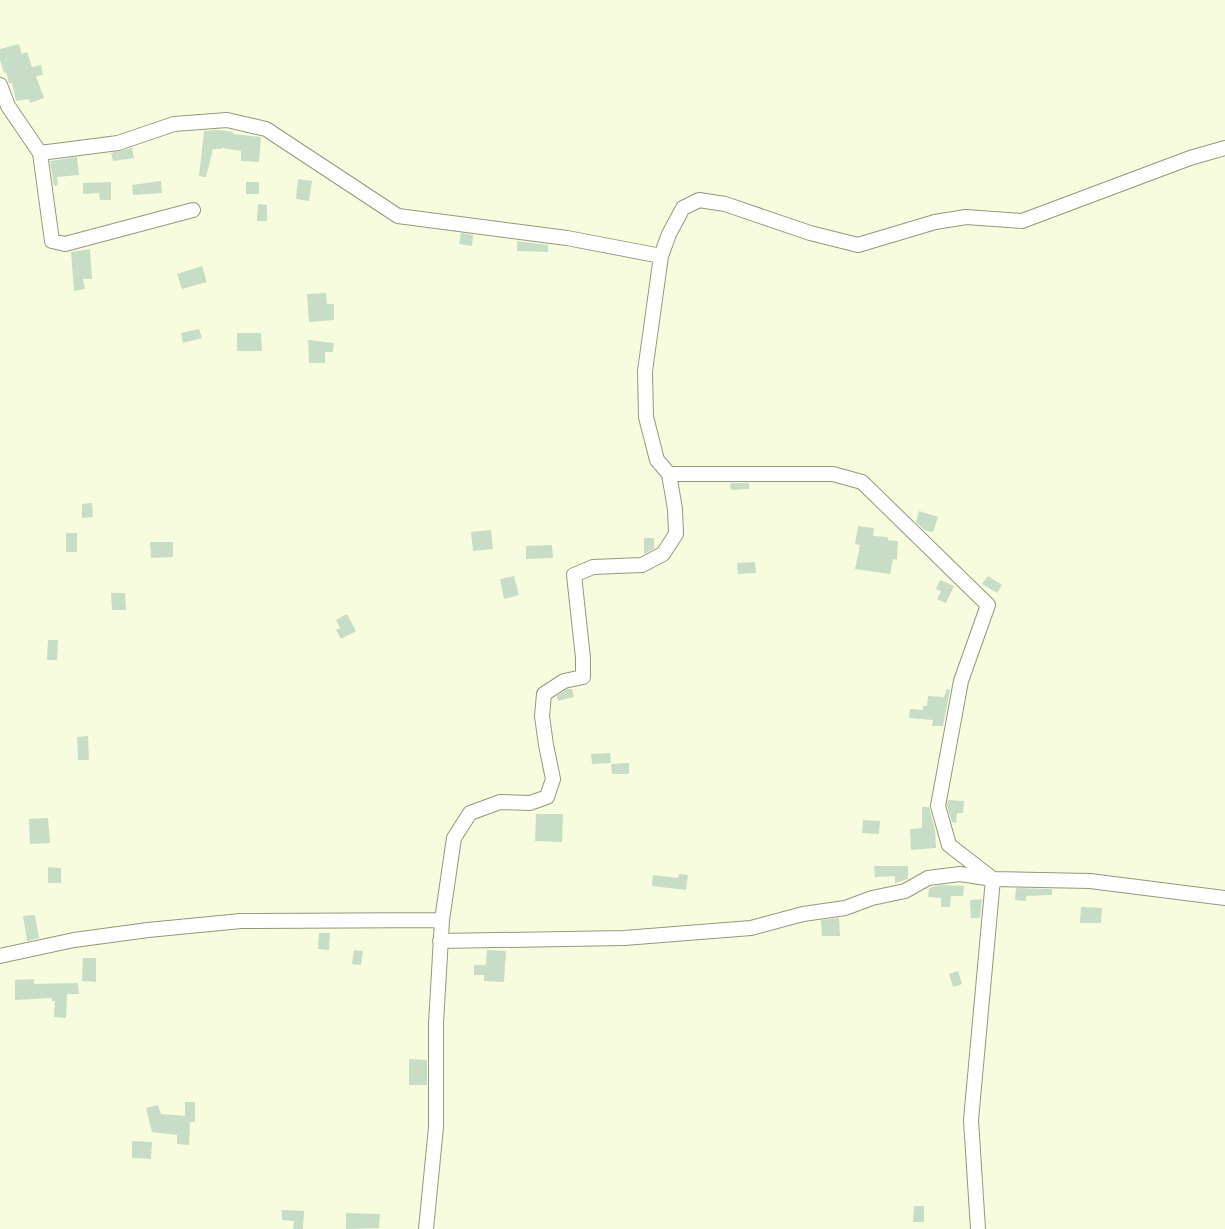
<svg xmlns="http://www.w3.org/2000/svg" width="1225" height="1229" viewBox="0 0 1225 1229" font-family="'Crimson Pro',serif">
<rect width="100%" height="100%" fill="#f8fcde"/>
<path fill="#c7ddc5" d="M 19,44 L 22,54 L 27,52 L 32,67 L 41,65 L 43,75 L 36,76 L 44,98 L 30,103 L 29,99 L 16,101 L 12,83 L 9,83 L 6,72 L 4,73 L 0,60 L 0,49 Z
M 219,130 L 233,132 L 233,134 L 261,137 L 259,162 L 241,161 L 241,151 L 222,148 L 221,149 L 213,149 L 206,177 L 199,176 L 204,131 Z
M 132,148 L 134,158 L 113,161 L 111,153 Z
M 77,157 L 79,175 L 57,177 L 58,185 L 54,186 L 50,161 Z
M 298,179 L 312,181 L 309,201 L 296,199 Z
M 161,181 L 162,193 L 133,195 L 132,185 Z
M 111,182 L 111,200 L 100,200 L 99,193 L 83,194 L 83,183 Z
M 246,182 L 259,182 L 259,194 L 246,194 Z
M 258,204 L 267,205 L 267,221 L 257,221 Z
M 461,233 L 473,235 L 472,246 L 459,244 Z
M 517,241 L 548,245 L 548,252 L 517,251 Z
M 90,249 L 92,279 L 83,279 L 85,289 L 74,291 L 71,252 Z
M 202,266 L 207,282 L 182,289 L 177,274 Z
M 326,293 L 327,304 L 334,304 L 334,320 L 309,322 L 307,294 Z
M 199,329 L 202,338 L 183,343 L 181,333 Z
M 237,333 L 261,333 L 262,351 L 237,351 Z
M 308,340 L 334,343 L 333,352 L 325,352 L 325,363 L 309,363 Z
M 730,483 L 749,483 L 749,489 L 731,490 Z
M 92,503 L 93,517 L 82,518 L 82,504 Z
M 919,511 L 938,517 L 933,532 L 924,530 L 916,522 Z
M 858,526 L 874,528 L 873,536 L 888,537 L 888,540 L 898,541 L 897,560 L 893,559 L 890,574 L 855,569 L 860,545 L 855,544 Z
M 491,530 L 493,549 L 473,551 L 471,532 Z
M 66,533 L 77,533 L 77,552 L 66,552 Z
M 644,538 L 654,538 L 654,549 L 644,554 Z
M 150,542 L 173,542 L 173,557 L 151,558 Z
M 552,545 L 553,558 L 526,559 L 526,546 Z
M 755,562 L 756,573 L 738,574 L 737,563 Z
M 514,576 L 519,595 L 504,599 L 500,579 Z
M 988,576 L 1002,585 L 997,593 L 982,584 Z
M 940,580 L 954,586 L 946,603 L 937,599 L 941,591 L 936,589 Z
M 111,593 L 125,593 L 126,610 L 112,610 Z
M 347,614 L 356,631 L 341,639 L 336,630 L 340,628 L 336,620 Z
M 48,640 L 58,640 L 57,660 L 47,660 Z
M 567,689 L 572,689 L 574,697 L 558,701 L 557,696 Z
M 947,689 L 950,690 L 943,726 L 932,726 L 933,720 L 909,718 L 910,709 L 923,710 L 923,706 L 927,706 L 928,696 L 944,697 Z
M 88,736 L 89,760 L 78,760 L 77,737 Z
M 610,753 L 611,763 L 592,764 L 591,754 Z
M 629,763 L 629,774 L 612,774 L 611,764 Z
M 948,800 L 964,801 L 963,813 L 957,813 L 956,823 L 952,822 L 947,806 Z
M 922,807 L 929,807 L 935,830 L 936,848 L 911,850 L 910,829 L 922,828 Z
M 536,814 L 563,814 L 562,842 L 535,841 Z
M 48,818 L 50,843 L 30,844 L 29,819 Z
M 863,820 L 880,821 L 879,834 L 862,833 Z
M 874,866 L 908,866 L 908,879 L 895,883 L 895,876 L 875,877 Z
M 48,867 L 61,868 L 61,883 L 48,883 Z
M 679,874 L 688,875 L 686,890 L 652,886 L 653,875 L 678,878 Z
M 941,885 L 964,886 L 963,896 L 951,896 L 950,907 L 941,907 L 941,898 L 928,897 L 929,888 Z
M 1016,888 L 1052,889 L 1052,895 L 1026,896 L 1026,901 L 1015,900 Z
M 982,899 L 980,918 L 971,918 L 970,900 Z
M 1081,907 L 1102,908 L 1101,923 L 1080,923 Z
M 35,915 L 39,938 L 27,941 L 23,916 Z
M 839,918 L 840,936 L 822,936 L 821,920 Z
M 319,933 L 330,933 L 329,950 L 318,949 Z
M 354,950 L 363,951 L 361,965 L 352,964 Z
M 487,950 L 506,951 L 504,982 L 484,981 L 484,975 L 474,975 L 474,965 L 486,965 Z
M 83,958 L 96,958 L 96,982 L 82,981 Z
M 958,971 L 962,984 L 953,987 L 949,974 Z
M 34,979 L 34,984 L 78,983 L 79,994 L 67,994 L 66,1018 L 54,1017 L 55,1001 L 52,1001 L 52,998 L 15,1000 L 15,980 Z
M 409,1059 L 427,1060 L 427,1085 L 409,1085 Z
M 185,1102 L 195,1102 L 195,1122 L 190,1122 L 189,1145 L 177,1144 L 177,1135 L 152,1132 L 146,1108 L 158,1105 L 161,1114 L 185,1116 Z
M 132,1141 L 152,1142 L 151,1159 L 132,1158 Z
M 914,1206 L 924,1206 L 924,1222 L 913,1222 Z
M 282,1210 L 304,1211 L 303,1229 L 293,1229 L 294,1221 L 282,1220 Z
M 346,1213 L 380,1214 L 379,1228 L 346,1229 Z"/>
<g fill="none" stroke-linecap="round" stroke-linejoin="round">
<defs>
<path id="minor" d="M 0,85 L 8,106 L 40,153 L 118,143 L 174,124 L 227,120 L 266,129 L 398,216 L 567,238 L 661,256
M 40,153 L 52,241 L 65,244 L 193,210
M 669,474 L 833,474 L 862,482 L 988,605 L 961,681 L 938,806 L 949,845 L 993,879 L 1090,881 L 1225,898
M 440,941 L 624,938 L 751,928 L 803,914 L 845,908 L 872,898 L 905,891 L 928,878 L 960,874 L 993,879 L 971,1120 L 978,1229
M 0,956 L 74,940 L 148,930 L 241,921 L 442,920 L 454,838 L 470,813 L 500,802 L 530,803 L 547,797 L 553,779 L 546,745 L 542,716 L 544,694 L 564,681 L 583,677 L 583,658 L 574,575 L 593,567 L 642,565 L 663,554 L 676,534 L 675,509 L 669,474 L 657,460 L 646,417 L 645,371 L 661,256 L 669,234 L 683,208 L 699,200 L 725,204 L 810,233 L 858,245 L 935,222 L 966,217 L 1022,221 L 1190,158 L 1225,148
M 426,1229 L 436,1127 L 436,1024 L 442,920"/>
</defs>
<use href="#minor" stroke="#94987c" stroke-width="16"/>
<use href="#minor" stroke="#fff" stroke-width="14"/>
</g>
</svg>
